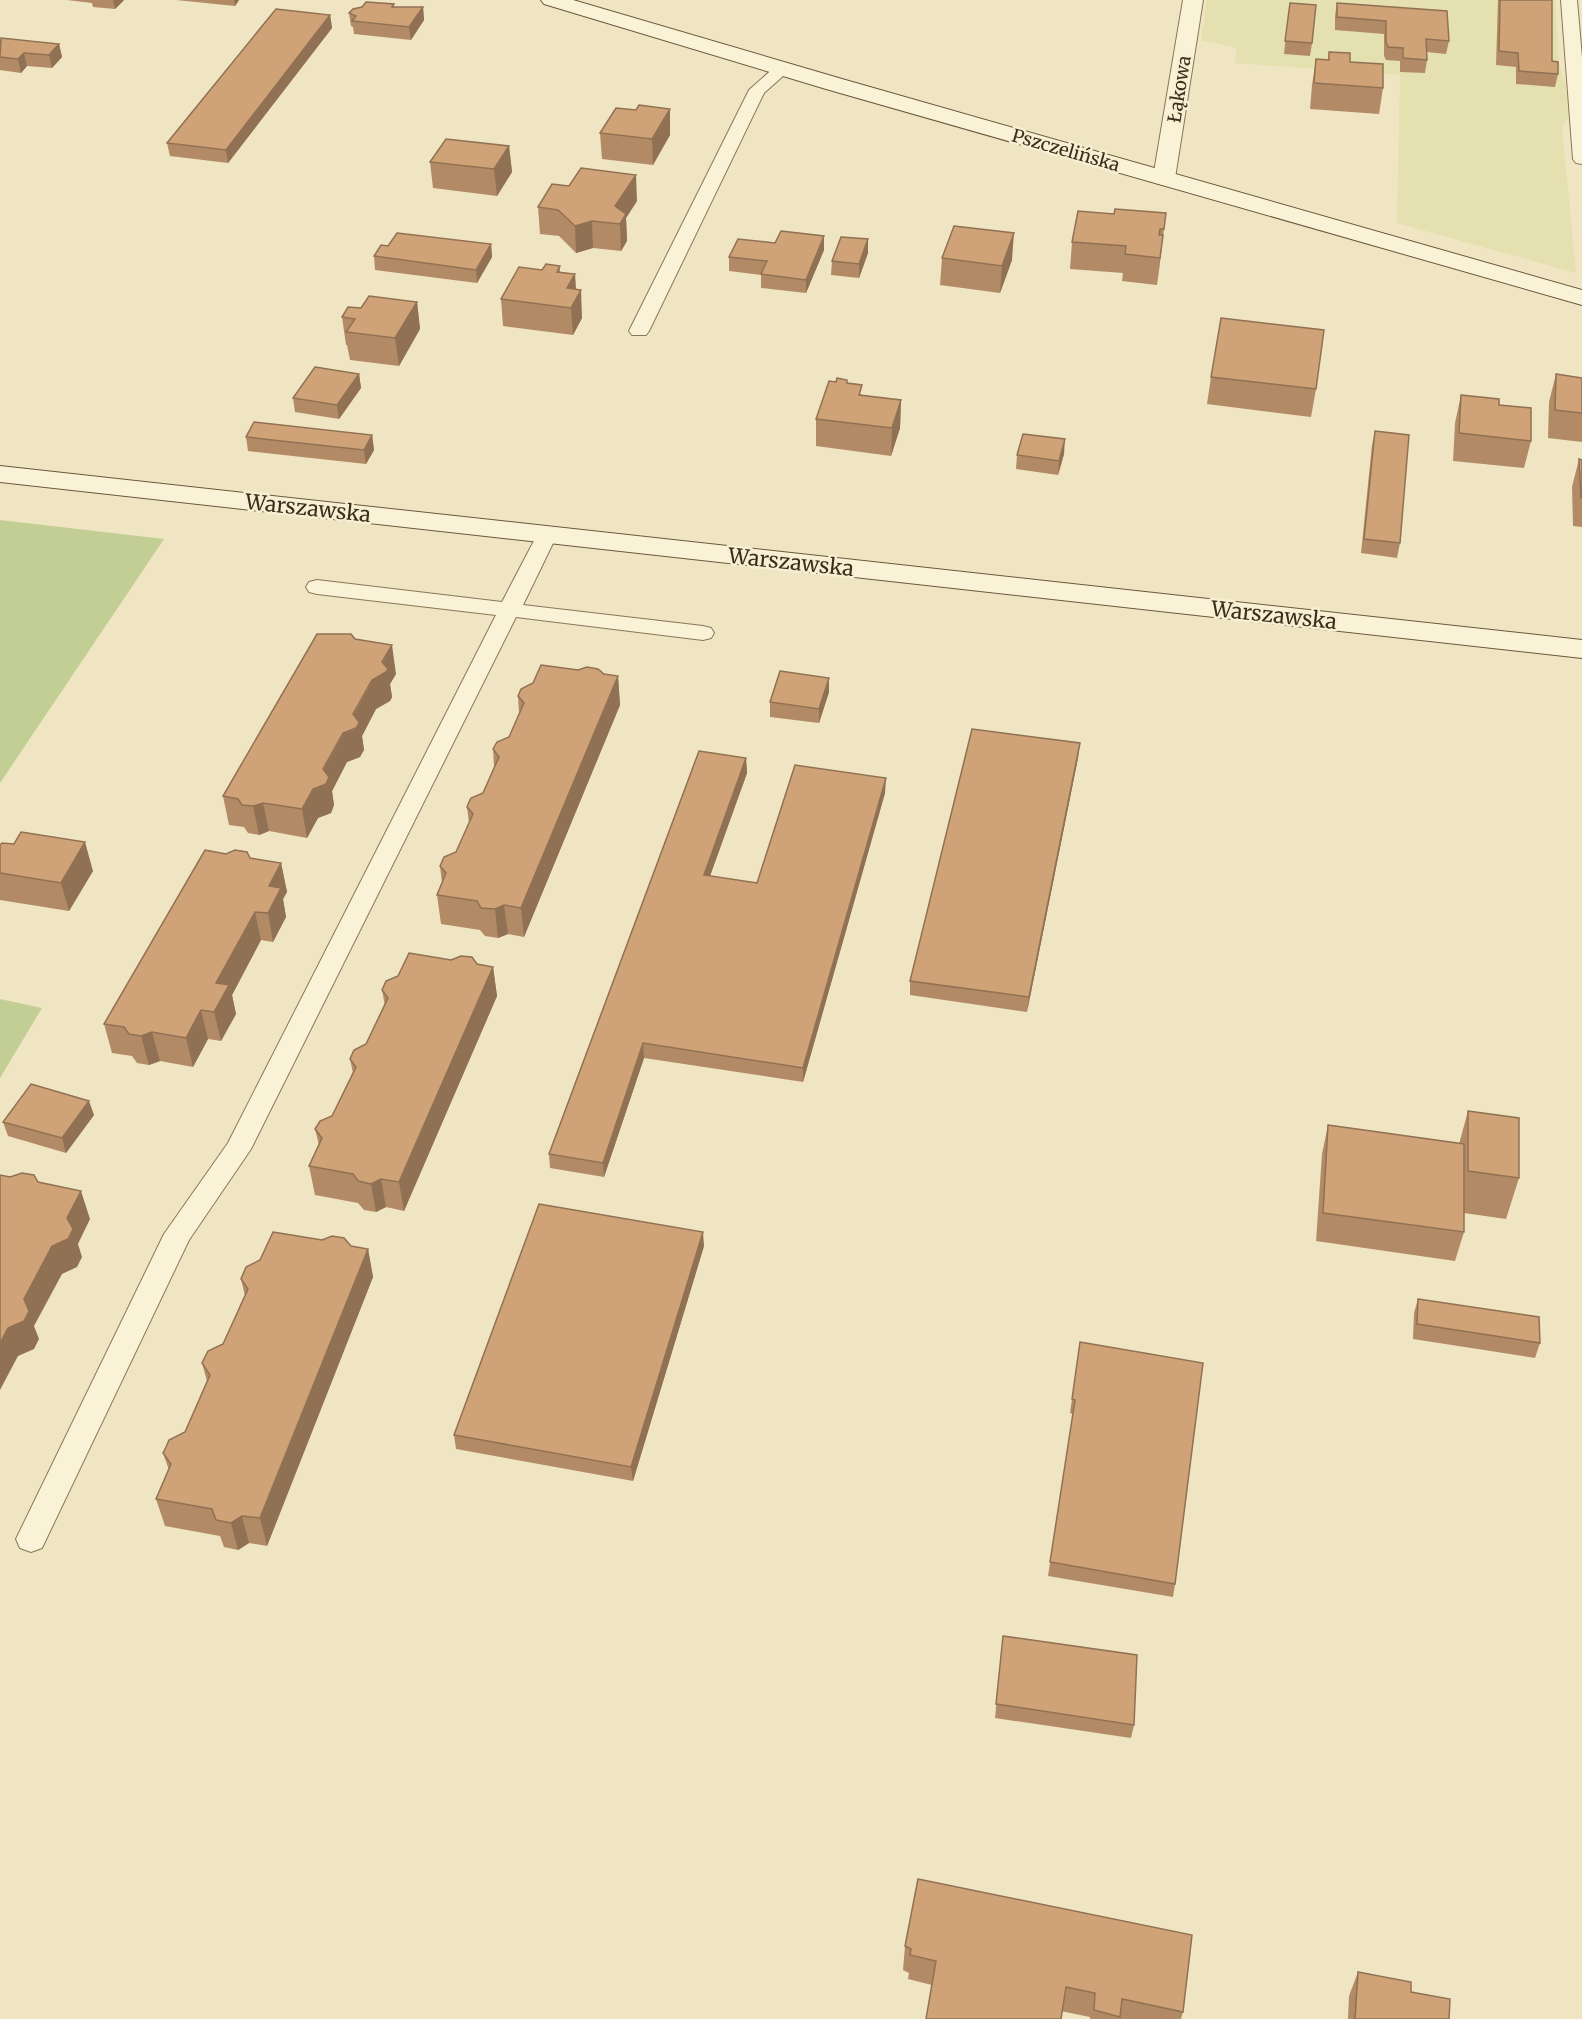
<svg xmlns="http://www.w3.org/2000/svg" width="1582" height="2019" viewBox="0 0 1582 2019" font-family="Merriweather,serif">
<rect width="100%" height="100%" fill="#efe5c2"/>
<path fill="#e5e0af" d="M 1207,0 L 1555,0 L 1559,65 L 1566,84 L 1568,118 L 1562,127 L 1576,273 L 1397,223 L 1400,75 L 1235,63 L 1236,48 L 1201,40 Z"/>
<path fill="#c3ce95" d="M 0,520 L 164,539 L 0,783 Z
M 0,999 L 42,1008 L 0,1078 Z"/>
<g fill="none" stroke-linecap="round" stroke-linejoin="round">
<defs>
<path id="service" d="M 1561,0 L 1577,0 L 1582,58 L 1582,164 L 1576,163 L 1573,159 Z
M 783,64 L 791,69 L 764,93 L 649,331 L 646,335 L 632,335 L 629,331 L 749,90 L 777,65 Z
M 547,529 L 554,531 L 557,535 L 523,605 L 703,626 L 711,628 L 714,633 L 711,638 L 703,640 L 516,617 L 251,1149 L 189,1240 L 42,1548 L 31,1552 L 20,1548 L 16,1539 L 164,1234 L 228,1143 L 496,615 L 317,594 L 309,592 L 306,587 L 309,582 L 317,580 L 502,602 L 537,535 L 540,531 Z"/>
<path id="minor" d="M 1183,0 L 1203,0 L 1175,178 L 1172,183 L 1164,185 L 1156,183 L 1153,178 Z"/>
<path id="secondary" d="M 541,0 L 573,0 L 842,79 L 1582,290 L 1582,305 L 826,89 L 544,4 Z
M 0,466 L 1582,640 L 1582,658 L 0,482 Z"/>
</defs>
<use href="#service" stroke="#8a7658" stroke-width="2"/>
<use href="#minor" stroke="#8a7658" stroke-width="2"/>
<use href="#secondary" stroke="#6c573c" stroke-width="2"/>
<use href="#service" fill="#faf2d6" fill-rule="evenodd"/>
<use href="#minor" fill="#faf2d6" fill-rule="evenodd"/>
<use href="#secondary" fill="#faf2d6" fill-rule="evenodd"/>
</g>
<path fill="#b28b66" d="M 67,0 L 124,0 L 115,9 L 93,7 L 92,3 Z
M 176,0 L 239,0 L 235,6 Z
M 1498,0 L 1552,0 L 1552,61 L 1558,74 L 1555,87 L 1516,84 L 1516,67 L 1496,65 Z
M 1337,3 L 1449,41 L 1446,54 L 1427,52 L 1427,60 L 1425,73 L 1400,72 L 1400,61 L 1386,60 L 1384,56 L 1384,34 L 1335,30 L 1335,16 Z
M 394,4 L 394,7 L 423,7 L 424,20 L 411,40 L 354,34 L 353,27 L 351,26 L 349,13 Z
M 330,15 L 332,28 L 228,163 L 170,156 L 167,143 Z
M 1288,16 L 1312,43 L 1310,56 L 1284,54 Z
M 0,39 L 59,44 L 62,57 L 52,68 L 27,66 L 21,73 L 0,70 Z
M 1329,52 L 1350,62 L 1383,88 L 1379,114 L 1310,109 L 1312,85 L 1316,59 L 1328,60 Z
M 600,133 L 670,135 L 653,165 L 602,159 Z
M 509,146 L 512,172 L 497,196 L 433,188 L 430,162 Z
M 637,201 L 626,218 L 627,241 L 621,251 L 593,248 L 576,253 L 559,236 L 540,234 L 538,207 Z
M 1166,213 L 1157,285 L 1122,281 L 1123,273 L 1070,269 L 1072,242 L 1114,214 Z
M 824,236 L 824,250 L 806,293 L 761,288 L 761,275 L 729,271 L 729,257 L 775,243 Z
M 868,239 L 868,253 L 859,278 L 831,275 L 832,261 Z
M 491,244 L 492,257 L 477,283 L 375,270 L 374,256 L 388,246 Z
M 942,258 L 1012,260 L 1000,293 L 940,285 Z
M 560,266 L 560,272 L 575,274 L 576,290 L 582,318 L 573,335 L 503,326 L 501,299 L 542,270 Z
M 417,302 L 420,329 L 399,366 L 350,360 L 347,345 L 346,345 L 342,317 L 361,308 Z
M 359,374 L 361,388 L 339,419 L 295,412 L 293,398 Z
M 1556,374 L 1582,378 L 1582,442 L 1548,438 L 1549,402 Z
M 1211,377 L 1316,389 L 1311,417 L 1207,404 Z
M 847,383 L 862,395 L 901,400 L 900,428 L 891,456 L 816,446 L 816,419 Z
M 1461,395 L 1499,405 L 1531,441 L 1524,468 L 1453,461 L 1455,423 Z
M 1375,431 L 1400,543 L 1397,558 L 1361,553 L 1372,445 Z
M 372,435 L 374,450 L 366,464 L 248,451 L 246,437 Z
M 1064,454 L 1058,475 L 1016,469 L 1017,455 Z
M 1579,459 L 1582,460 L 1582,527 L 1573,526 L 1572,487 Z
M 355,639 L 396,674 L 390,684 L 392,697 L 390,701 L 376,709 L 362,736 L 364,750 L 362,753 L 360,757 L 347,762 L 332,791 L 334,805 L 331,813 L 318,818 L 307,838 L 269,831 L 259,835 L 248,833 L 244,827 L 229,825 L 223,796 Z
M 604,674 L 618,676 L 620,705 L 524,937 L 508,934 L 498,938 L 485,936 L 480,930 L 441,924 L 437,895 L 442,883 L 440,866 L 456,852 L 469,823 L 467,807 L 483,793 L 494,767 L 493,749 L 509,737 L 519,713 L 518,696 Z
M 829,678 L 829,692 L 819,723 L 770,717 L 770,702 Z
M 746,758 L 747,773 L 710,876 L 757,883 L 885,793 L 803,1082 L 644,1058 L 604,1177 L 550,1168 L 549,1154 Z
M 1078,758 L 1027,1012 L 910,995 L 910,981 Z
M 0,845 L 93,871 L 69,911 L 0,900 Z
M 226,854 L 281,863 L 287,892 L 283,899 L 286,917 L 273,942 L 261,940 L 232,995 L 236,1014 L 221,1041 L 208,1039 L 193,1067 L 160,1061 L 149,1065 L 137,1063 L 132,1056 L 112,1053 L 104,1024 Z
M 477,964 L 493,967 L 497,996 L 404,1211 L 386,1207 L 376,1212 L 364,1210 L 358,1203 L 315,1195 L 309,1166 L 319,1145 L 315,1129 L 332,1116 L 353,1073 L 350,1059 L 366,1044 L 385,1006 L 382,990 Z
M 1468,1111 L 1519,1178 L 1506,1219 L 1464,1213 L 1464,1232 L 1455,1261 L 1316,1241 L 1322,1154 L 1328,1125 L 1459,1144 Z
M 94,1115 L 66,1153 L 8,1136 L 3,1122 Z
M 351,1246 L 368,1249 L 373,1277 L 267,1546 L 249,1543 L 238,1550 L 224,1547 L 220,1536 L 165,1526 L 156,1499 L 169,1470 L 163,1453 L 185,1432 L 207,1381 L 202,1363 L 223,1344 L 245,1296 L 241,1279 Z
M 704,1246 L 633,1481 L 456,1449 L 454,1435 Z
M 1418,1299 L 1540,1343 L 1535,1358 L 1413,1339 L 1414,1313 Z
M 1080,1342 L 1175,1584 L 1173,1597 L 1048,1576 L 1073,1414 L 1070,1413 Z
M 1003,1636 L 1134,1725 L 1131,1738 L 995,1718 Z
M 905,1946 L 1183,2012 L 1181,2019 L 1090,2019 L 1090,2017 L 932,1985 L 908,1979 L 909,1973 L 903,1970 Z
M 1358,1972 L 1449,2019 L 1348,2019 L 1349,1996 Z"/>
<path fill="#917153" d="M 113,0 L 124,0 L 115,9 Z
M 234,0 L 239,0 L 235,6 Z
M 423,7 L 424,20 L 411,40 L 409,27 Z
M 330,15 L 332,28 L 228,163 L 226,150 Z
M 59,44 L 62,57 L 52,68 L 49,55 Z
M 24,53 L 27,66 L 21,73 L 18,59 Z
M 670,109 L 670,135 L 653,165 L 652,139 Z
M 509,146 L 512,172 L 497,196 L 494,169 Z
M 636,175 L 637,201 L 626,218 L 627,241 L 621,251 L 620,224 L 615,206 Z
M 592,221 L 593,248 L 576,253 L 575,226 Z
M 1014,233 L 1012,260 L 1000,293 L 1002,266 Z
M 1163,235 L 1160,262 L 1157,285 L 1160,258 Z
M 824,236 L 824,250 L 806,293 L 806,280 Z
M 868,239 L 868,253 L 859,278 L 859,264 Z
M 491,244 L 492,257 L 477,283 L 476,270 Z
M 575,274 L 576,298 L 581,290 L 582,318 L 573,335 L 571,308 L 567,288 Z
M 417,302 L 420,329 L 399,366 L 395,338 Z
M 359,374 L 361,388 L 339,419 L 337,405 Z
M 901,400 L 900,428 L 891,456 L 892,428 Z
M 372,435 L 374,450 L 366,464 L 364,450 Z
M 1065,439 L 1064,454 L 1058,475 L 1059,461 Z
M 392,645 L 396,674 L 390,684 L 392,697 L 390,701 L 376,709 L 362,736 L 364,750 L 360,757 L 347,762 L 332,791 L 334,805 L 331,813 L 318,818 L 307,838 L 302,809 Z
M 618,676 L 620,705 L 524,937 L 521,908 Z
M 829,678 L 829,692 L 819,723 L 819,709 Z
M 1080,743 L 1078,758 L 1027,1012 L 1029,997 Z
M 746,758 L 747,773 L 705,890 L 704,875 Z
M 886,778 L 885,793 L 803,1082 L 803,1068 Z
M 263,803 L 269,831 L 259,835 L 253,806 Z
M 85,842 L 93,871 L 69,911 L 61,883 Z
M 281,863 L 287,892 L 283,899 L 286,917 L 273,942 L 268,913 L 269,886 Z
M 504,905 L 508,934 L 498,938 L 495,909 Z
M 255,912 L 261,940 L 232,995 L 236,1014 L 221,1041 L 214,1012 L 216,983 Z
M 493,967 L 497,996 L 404,1211 L 399,1182 Z
M 201,1010 L 208,1039 L 193,1067 L 186,1038 Z
M 152,1032 L 160,1061 L 149,1065 L 141,1036 Z
M 643,1043 L 644,1058 L 604,1177 L 603,1163 Z
M 89,1101 L 94,1115 L 66,1153 L 62,1138 Z
M 381,1179 L 386,1207 L 376,1212 L 371,1184 Z
M 81,1191 L 90,1219 L 78,1244 L 82,1257 L 77,1267 L 62,1274 L 34,1326 L 39,1339 L 34,1349 L 18,1356 L 0,1390 L 0,1343 Z
M 703,1232 L 704,1246 L 633,1481 L 631,1467 Z
M 368,1249 L 373,1277 L 267,1546 L 260,1518 Z
M 242,1516 L 249,1543 L 238,1550 L 231,1523 Z"/>
<path fill="#cfa277" stroke="#917153" stroke-width="1.5" d="M 1500,0 L 1552,0 L 1552,61 L 1558,62 L 1558,74 L 1519,71 L 1518,53 L 1499,51 Z
M 366,2 L 394,4 L 392,7 L 423,7 L 409,27 L 352,21 L 356,16 L 349,13 L 353,9 L 362,7 Z
M 1290,3 L 1316,5 L 1312,43 L 1285,41 Z
M 1337,3 L 1447,11 L 1449,41 L 1426,39 L 1427,60 L 1403,58 L 1403,48 L 1388,47 L 1386,42 L 1386,21 L 1337,17 Z
M 276,9 L 330,15 L 226,150 L 167,143 Z
M 1,38 L 59,44 L 49,55 L 24,53 L 18,59 L 0,57 Z
M 1329,52 L 1350,53 L 1350,62 L 1383,64 L 1383,88 L 1314,83 L 1316,59 L 1329,60 Z
M 639,105 L 670,109 L 652,139 L 600,133 L 616,108 L 636,110 Z
M 446,139 L 509,146 L 494,169 L 430,162 Z
M 581,168 L 636,175 L 615,206 L 626,214 L 620,224 L 592,221 L 575,226 L 558,210 L 538,207 L 552,184 L 569,186 Z
M 1115,209 L 1166,213 L 1164,229 L 1160,229 L 1159,235 L 1163,235 L 1160,258 L 1125,254 L 1126,246 L 1072,242 L 1078,211 L 1114,214 Z
M 954,226 L 1014,233 L 1002,266 L 942,258 Z
M 781,231 L 824,236 L 806,280 L 761,274 L 767,261 L 729,257 L 738,239 L 775,243 Z
M 397,233 L 491,244 L 476,270 L 374,256 L 381,245 L 388,246 Z
M 841,237 L 868,239 L 859,264 L 832,261 Z
M 546,264 L 560,266 L 557,272 L 575,274 L 567,288 L 581,290 L 571,308 L 501,299 L 519,267 L 542,270 Z
M 369,296 L 417,302 L 395,338 L 346,332 L 355,319 L 342,317 L 348,307 L 361,308 Z
M 1221,318 L 1324,330 L 1316,389 L 1211,377 Z
M 315,367 L 359,374 L 337,405 L 293,398 Z
M 1556,374 L 1582,378 L 1582,413 L 1555,410 Z
M 837,378 L 847,380 L 847,383 L 862,385 L 859,395 L 901,400 L 892,428 L 816,419 L 829,381 L 836,382 Z
M 1461,395 L 1499,399 L 1499,405 L 1531,408 L 1531,441 L 1459,433 Z
M 254,422 L 372,435 L 364,450 L 246,437 Z
M 1375,431 L 1409,435 L 1400,543 L 1364,539 Z
M 1023,434 L 1065,439 L 1059,461 L 1017,455 Z
M 1579,459 L 1582,460 L 1582,498 L 1581,498 Z
M 317,634 L 351,634 L 355,639 L 392,645 L 382,662 L 388,669 L 386,672 L 372,680 L 353,714 L 359,722 L 358,725 L 356,728 L 343,733 L 323,769 L 329,777 L 326,784 L 313,789 L 302,809 L 263,803 L 253,806 L 242,805 L 238,799 L 223,796 Z
M 541,665 L 578,670 L 587,667 L 598,669 L 604,674 L 618,676 L 521,908 L 504,905 L 495,909 L 481,908 L 477,901 L 437,895 L 446,873 L 440,866 L 444,857 L 456,852 L 473,814 L 467,807 L 469,802 L 471,798 L 483,793 L 499,757 L 493,749 L 497,742 L 509,737 L 524,703 L 518,696 L 521,689 L 533,683 Z
M 780,671 L 829,678 L 819,709 L 770,702 Z
M 972,729 L 1080,743 L 1029,997 L 910,981 Z
M 699,751 L 746,758 L 704,875 L 757,883 L 795,765 L 886,778 L 803,1068 L 643,1043 L 603,1163 L 549,1154 Z
M 21,832 L 85,842 L 61,883 L 0,873 L 0,845 L 2,843 L 14,844 Z
M 205,850 L 226,854 L 235,850 L 247,852 L 250,858 L 281,863 L 269,886 L 281,888 L 268,913 L 255,912 L 216,983 L 229,985 L 214,1012 L 201,1010 L 186,1038 L 152,1032 L 141,1036 L 129,1034 L 124,1027 L 104,1024 Z
M 409,953 L 451,960 L 461,956 L 472,957 L 477,964 L 493,967 L 399,1182 L 381,1179 L 371,1184 L 358,1181 L 353,1174 L 309,1166 L 322,1138 L 315,1129 L 320,1121 L 332,1116 L 356,1067 L 350,1059 L 354,1050 L 366,1044 L 388,998 L 382,990 L 386,981 L 398,976 Z
M 31,1084 L 89,1101 L 62,1138 L 3,1122 Z
M 1468,1111 L 1519,1118 L 1519,1178 L 1468,1171 Z
M 1328,1125 L 1464,1144 L 1464,1232 L 1323,1213 Z
M 22,1173 L 34,1175 L 38,1182 L 81,1191 L 67,1218 L 73,1229 L 68,1239 L 52,1246 L 24,1299 L 29,1311 L 24,1321 L 8,1328 L 0,1343 L 0,1175 L 10,1177 Z
M 539,1204 L 703,1232 L 631,1467 L 454,1435 Z
M 273,1232 L 322,1240 L 332,1236 L 344,1238 L 351,1246 L 368,1249 L 260,1518 L 242,1516 L 231,1523 L 216,1520 L 212,1509 L 156,1499 L 171,1464 L 163,1453 L 166,1447 L 169,1440 L 185,1432 L 210,1375 L 202,1363 L 208,1351 L 223,1344 L 248,1289 L 241,1279 L 246,1267 L 260,1260 Z
M 1418,1299 L 1539,1317 L 1540,1343 L 1417,1324 Z
M 1080,1342 L 1203,1363 L 1175,1584 L 1050,1562 L 1075,1400 L 1072,1399 Z
M 1003,1636 L 1137,1655 L 1134,1725 L 996,1704 Z
M 918,1879 L 1192,1935 L 1183,2012 L 1122,1999 L 1120,2017 L 1094,2010 L 1095,1993 L 1066,1987 L 1061,2019 L 926,2019 L 936,1961 L 910,1955 L 911,1949 L 905,1946 Z
M 1358,1972 L 1411,1982 L 1411,1992 L 1450,1999 L 1449,2019 L 1355,2019 Z"/>
<g text-anchor="middle" dominant-baseline="central" stroke-width="5" stroke-linejoin="round" paint-order="stroke">
<g font-size="18" fill="#392d1d" stroke="#f7efd2">
<text transform="translate(1179 89) rotate(-81)">Łąkowa</text>
<text transform="translate(1066 150) rotate(16)">Pszczelińska</text>
</g>
<g font-size="21" fill="#392d1d" stroke="#f7efd2">
<text transform="translate(308 508) rotate(6)">Warszawska</text>
<text transform="translate(791 562) rotate(6)">Warszawska</text>
<text transform="translate(1274 615) rotate(6)">Warszawska</text>
</g>
</g>
</svg>
